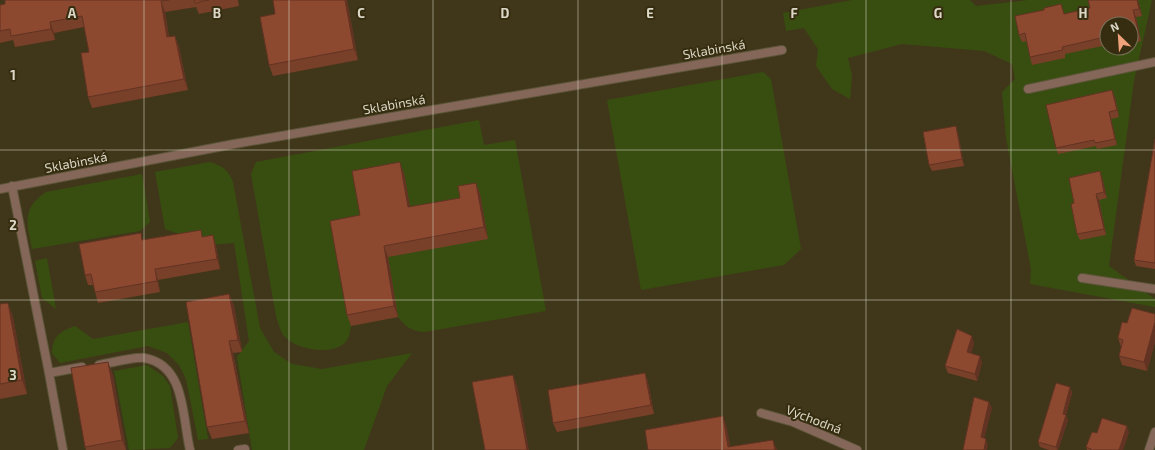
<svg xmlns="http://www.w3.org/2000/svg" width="1155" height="450" viewBox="0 0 1155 450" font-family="'Exo 2',sans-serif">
<rect width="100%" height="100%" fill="#40371a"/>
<path fill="#384e10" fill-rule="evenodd" d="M 852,0 L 970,0 L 976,6 L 1028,0 L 1152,0 L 1134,81 L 1109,266 L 1155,299 L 1155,307 L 1030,284 L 1031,269 L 1006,138 L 1002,92 L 1015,79 L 1012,64 L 984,51 L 902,44 L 848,58 L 852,75 L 850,99 L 832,89 L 816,66 L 818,49 L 804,28 L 786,31 L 783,13 ZM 1107,24 L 1131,24 L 1131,48 L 1107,48 Z
M 763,72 L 771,79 L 801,249 L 784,265 L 641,290 L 607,100 Z
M 479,120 L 484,145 L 515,140 L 546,311 L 424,332 C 412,331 406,327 398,317 L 351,326 C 350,333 349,341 342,345 C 328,355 295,349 284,336 C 280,331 278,322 276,316 L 251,174 L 256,162 Z
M 210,162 C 223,166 228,170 233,182 L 260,328 L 274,352 L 292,364 L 322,369 L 412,353 L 387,386 L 364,450 L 252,450 L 237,357 L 249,341 L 234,243 L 210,245 L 165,229 L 155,172 Z
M 142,174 L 150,222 L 140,231 L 32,249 C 27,223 21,209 46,192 Z
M 47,258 L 56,309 L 42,298 L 35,261 Z
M 188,322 L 208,439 L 198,440 L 186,379 L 179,365 L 167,353 L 148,346 L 60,363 L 52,353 C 53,336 59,332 75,326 L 93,339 Z
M 147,365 L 163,376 L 170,386 L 178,438 L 170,448 L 129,450 L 114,371 Z"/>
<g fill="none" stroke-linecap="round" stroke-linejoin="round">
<defs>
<path id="street" d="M 1028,89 L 1155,62
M 12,186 L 49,373
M 0,189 L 234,144 L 782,50
M 1082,278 L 1155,289
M 99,365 C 109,363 137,356 145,358 C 186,366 182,417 190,450
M 761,413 L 793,422 L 857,450
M 63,450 L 49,373 L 82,367
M 238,450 L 245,449
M 1149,450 L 1155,432"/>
</defs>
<use href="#street" stroke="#5c5439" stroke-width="10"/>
<use href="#street" stroke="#846758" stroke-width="8"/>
</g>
<path fill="#783f29" d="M 5,0 L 238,0 L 239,6 L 199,14 L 196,7 L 165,12 L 169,37 L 175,36 L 179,47 L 188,90 L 92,108 L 88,97 L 89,52 L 84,27 L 54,33 L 55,40 L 15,47 L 13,40 L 0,43 L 0,5 L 5,4 Z
M 273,0 L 347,0 L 358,60 L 273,76 L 269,65 L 275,14 Z
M 1088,0 L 1138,0 L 1142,16 L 1136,17 L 1141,41 L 1131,44 L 1131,24 L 1107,24 L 1107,45 L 1065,54 L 1065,58 L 1032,65 L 1026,41 L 1022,42 L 1019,35 L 1064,11 L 1064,14 L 1090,8 Z
M 1115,97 L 1119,117 L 1111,119 L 1117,145 L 1097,149 L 1096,146 L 1058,154 L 1056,148 Z
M 958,133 L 964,166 L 932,171 L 929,165 Z
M 1155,139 L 1155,269 L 1136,266 L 1134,260 Z
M 404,173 L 410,207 L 460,198 L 476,183 L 480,194 L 488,239 L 388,257 L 398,317 L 351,326 L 347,315 L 360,215 Z
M 1102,177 L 1107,198 L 1099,200 L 1106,235 L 1080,240 L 1077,234 L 1074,203 Z
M 213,235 L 216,246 L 220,269 L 158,280 L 160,292 L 98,303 L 95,292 L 93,285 L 88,285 L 85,275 L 143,240 L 203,237 Z
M 229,294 L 234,306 L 242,352 L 233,353 L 249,433 L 212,439 L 207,427 Z
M 8,303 L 13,317 L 27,394 L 0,399 L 0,304 Z
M 1155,314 L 1155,342 L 1147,371 L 1122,365 L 1119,356 L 1121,347 L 1118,338 L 1127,323 Z
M 974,343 L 971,353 L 982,362 L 977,381 L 948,373 L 945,366 Z
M 108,362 L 113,376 L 126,450 L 86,450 L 85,447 Z
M 645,373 L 648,382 L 654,414 L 557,432 L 553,423 Z
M 1070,387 L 1072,393 L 1066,415 L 1068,420 L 1058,450 L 1049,450 L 1040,447 L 1038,442 Z
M 1129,432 L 1123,450 L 1087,450 L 1086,447 L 1097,433 Z"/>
<path fill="#623322" d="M 345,0 L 347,0 L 358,60 L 354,49 Z
M 1137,0 L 1138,0 L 1142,16 L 1139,9 Z
M 161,1 L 165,12 L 171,48 L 167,37 Z
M 1133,10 L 1136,17 L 1141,41 L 1139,34 Z
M 50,22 L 54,33 L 55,40 L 51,29 Z
M 175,36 L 179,47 L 188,90 L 184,79 Z
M 1112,90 L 1115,97 L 1119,117 L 1117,110 Z
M 1109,112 L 1111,119 L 1117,145 L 1115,139 Z
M 956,126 L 958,133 L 964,166 L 962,159 Z
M 400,162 L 404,173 L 412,218 L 408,207 Z
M 1100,171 L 1102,177 L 1107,198 L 1104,192 Z
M 476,183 L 480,194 L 488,239 L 484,227 Z
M 1096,194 L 1099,200 L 1106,235 L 1104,229 Z
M 213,235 L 216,246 L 220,269 L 217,259 Z
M 384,246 L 388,257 L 398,317 L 394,306 Z
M 155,269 L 158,280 L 160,292 L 157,281 Z
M 229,294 L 234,306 L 242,352 L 238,340 Z
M 8,303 L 13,317 L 27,394 L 22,380 Z
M 1155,322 L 1155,342 L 1147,371 L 1144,362 Z
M 972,336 L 974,343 L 970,358 L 967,352 Z
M 229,341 L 233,353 L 249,433 L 245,421 Z
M 980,356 L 982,362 L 977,381 L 975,374 Z
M 108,362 L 113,376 L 126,450 L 122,440 Z
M 645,373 L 648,382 L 654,414 L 651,405 Z
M 513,375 L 518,388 L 529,450 L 527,450 Z
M 1070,387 L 1072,393 L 1066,415 L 1068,420 L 1058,450 L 1057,450 L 1056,447 L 1063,414 Z
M 989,402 L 992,408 L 983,444 L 981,437 Z
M 723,416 L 727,428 L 731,450 L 728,447 Z
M 1127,426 L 1129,432 L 1123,450 L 1119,450 Z
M 986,439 L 988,445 L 987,450 L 984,450 Z
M 773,440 L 777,450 L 775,450 Z"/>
<path fill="#8c4930" stroke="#623322" d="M 5,0 L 169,0 L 161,1 L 167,37 L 175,36 L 184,79 L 88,97 L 81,53 L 89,52 L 82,16 L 50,22 L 51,29 L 11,36 L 10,29 L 0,31 L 0,5 L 5,4 Z
M 194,0 L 209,0 L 195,3 Z
M 273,0 L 345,0 L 354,49 L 269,65 L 260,17 L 275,14 Z
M 1088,0 L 1137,0 L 1139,9 L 1133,10 L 1139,34 L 1131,35 L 1131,24 L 1107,24 L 1107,40 L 1106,41 L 1105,37 L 1062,47 L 1063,50 L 1030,57 L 1025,33 L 1019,35 L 1015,16 L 1044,10 L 1044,8 L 1061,4 L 1064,14 L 1090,8 Z
M 1112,90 L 1117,110 L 1109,112 L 1115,139 L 1095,143 L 1094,140 L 1056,148 L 1046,105 Z
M 956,126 L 962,159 L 929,165 L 923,132 Z
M 1155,139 L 1155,263 L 1134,260 Z
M 400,162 L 408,207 L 460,198 L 458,186 L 476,183 L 484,227 L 384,246 L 394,306 L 347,315 L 330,221 L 360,215 L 352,171 Z
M 1100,171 L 1104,192 L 1096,194 L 1104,229 L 1077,234 L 1071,204 L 1074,203 L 1069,178 Z
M 201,230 L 202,237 L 213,235 L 217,259 L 155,269 L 157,281 L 95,292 L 91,274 L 85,275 L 79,244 L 141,233 L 142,240 Z
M 229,294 L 238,340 L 229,341 L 245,421 L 207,427 L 186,302 Z
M 8,303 L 22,380 L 0,384 L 0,304 Z
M 1132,308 L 1155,314 L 1155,322 L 1144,362 L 1119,356 L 1123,340 L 1118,338 L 1122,322 L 1127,323 Z
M 957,329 L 972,336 L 967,352 L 980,356 L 975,374 L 945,366 Z
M 108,362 L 122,440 L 85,447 L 71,368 Z
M 645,373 L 651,405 L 553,423 L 548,390 Z
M 513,375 L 527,450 L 485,450 L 472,382 Z
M 1056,383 L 1070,387 L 1063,414 L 1066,415 L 1056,447 L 1038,442 Z
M 974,397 L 989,402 L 981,437 L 986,439 L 984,450 L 963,450 Z
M 723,416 L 728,447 L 773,440 L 775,450 L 648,450 L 645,430 Z
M 1102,418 L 1127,426 L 1119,450 L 1091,450 L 1091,449 L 1086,447 L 1092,432 L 1097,433 Z"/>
<path fill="none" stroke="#dcd8c7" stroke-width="1" stroke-opacity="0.55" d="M 144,0 L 144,450M 289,0 L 289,450M 433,0 L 433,450M 578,0 L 578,450M 722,0 L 722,450M 866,0 L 866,450M 1011,0 L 1011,450M 0,150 L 1155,150M 0,300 L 1155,300"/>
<g text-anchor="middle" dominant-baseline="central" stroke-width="4" stroke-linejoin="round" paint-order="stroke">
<g font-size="13" fill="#dcd8c7" stroke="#362d10">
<text transform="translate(714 49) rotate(-10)">Sklabinská</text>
<text transform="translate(394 104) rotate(-10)">Sklabinská</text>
<text transform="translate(76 162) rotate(-11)">Sklabinská</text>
<text transform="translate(814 419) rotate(21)">Východná</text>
</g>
</g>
<g font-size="13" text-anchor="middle" font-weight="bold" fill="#dcd8c7" stroke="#362d10" stroke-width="4" stroke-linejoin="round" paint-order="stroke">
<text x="72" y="18">A</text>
<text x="217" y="18">B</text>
<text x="361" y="18">C</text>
<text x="505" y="18">D</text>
<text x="650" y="18">E</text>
<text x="794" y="18">F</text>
<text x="938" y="18">G</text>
<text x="1083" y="18">H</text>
<text x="13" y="80">1</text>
<text x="13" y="230">2</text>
<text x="13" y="380">3</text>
</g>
<g transform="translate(1119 36) rotate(335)"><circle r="19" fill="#362d10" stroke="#787159"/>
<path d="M0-3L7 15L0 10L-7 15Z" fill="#f0a27a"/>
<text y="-6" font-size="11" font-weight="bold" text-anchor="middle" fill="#dcd8c7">N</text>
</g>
</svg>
